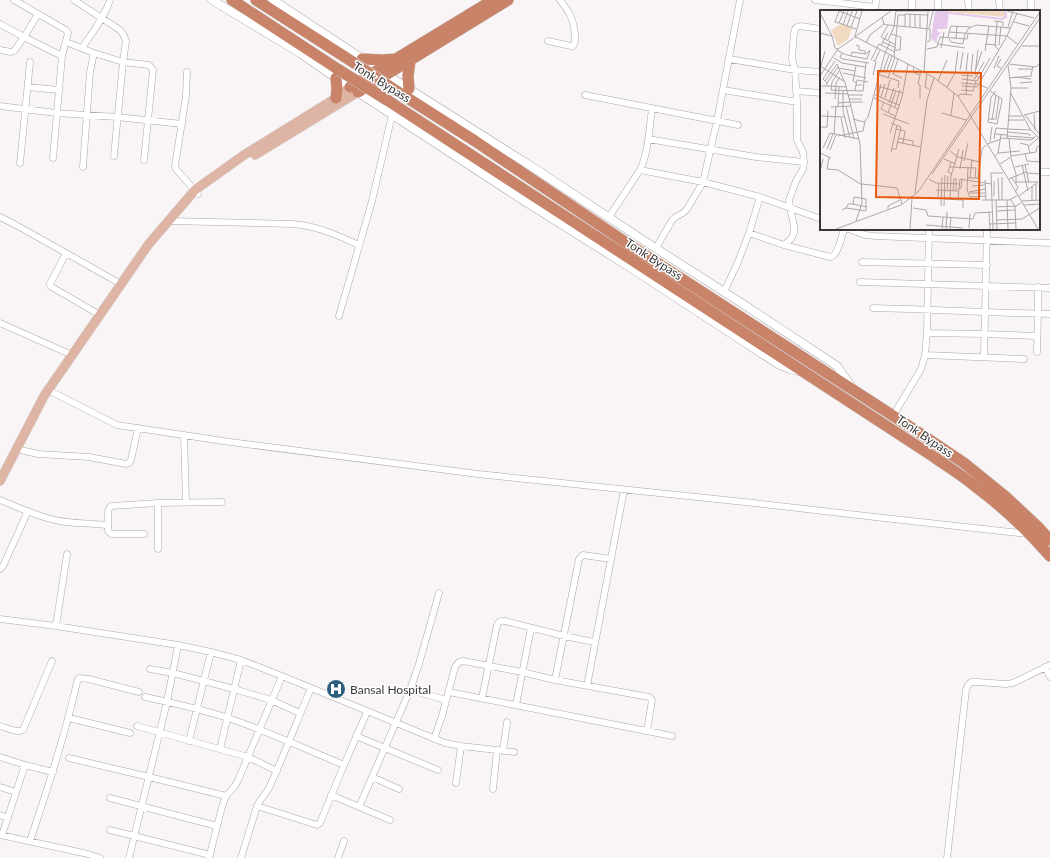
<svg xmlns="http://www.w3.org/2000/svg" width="1050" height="858" viewBox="0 0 1050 858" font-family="Lato,sans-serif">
<rect width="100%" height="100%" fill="#f9f4f5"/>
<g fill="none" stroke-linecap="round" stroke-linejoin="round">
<defs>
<path id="street" d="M 14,0 L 66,30 L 68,33 L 62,56 L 53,158
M 74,0 L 120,30 L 123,34 L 126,41 L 123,62 L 114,156
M 815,0 L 875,7
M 912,0 L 912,11
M 938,0 L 938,11
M 968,0 L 969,11
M 999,0 L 1000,11
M 1031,0 L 1031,11
M 875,11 L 876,0
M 0,24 L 24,37 L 62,56
M 548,41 L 571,46 L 573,46 C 576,42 575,39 575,34 C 573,18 570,13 560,0
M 66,42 L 94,53 L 123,62 L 149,65 L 151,67 L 153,70 L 144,160
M 82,48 C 92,33 104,18 110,0
M 0,50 L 11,52 L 14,51 L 24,37 L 38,14
M 729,59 L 795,70 L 821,72
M 187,72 L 186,96 L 175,166 L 176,169 L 198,194
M 28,87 L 58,90
M 723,90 L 797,102
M 796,91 L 821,93
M 585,95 L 738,125
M 0,106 L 56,113 L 117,117 L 182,124
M 648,139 L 756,157 L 804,162
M 20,163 L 30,62
M 83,167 L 90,72 L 94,53
M 640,170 L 703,182 L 760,197 L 821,219
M 1039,172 L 1050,172
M 0,217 L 14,224 L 66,253 L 121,284
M 609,217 L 640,170 C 649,151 649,129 652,109
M 168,221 L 293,224 C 317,226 337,235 359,245
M 848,229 L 865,235 L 875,236 L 1050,243
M 749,233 L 784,245 L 830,257 C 839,255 841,237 844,229
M 784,245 L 791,239 L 794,233 L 794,226 L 790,207 L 789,200 L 796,181 L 803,169 L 804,162 L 803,152 L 797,140 L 797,102 L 795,70 L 792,58 L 794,33 L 795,29 L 797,27 L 800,26 L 821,29
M 656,248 L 671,222 L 674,218 L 683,213 L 687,209 L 703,182 L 717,121 L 740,0
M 66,253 L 50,284 L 50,286 L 100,315
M 862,262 L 987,265
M 860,282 L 1050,288
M 724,292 L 738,262 L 749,233 L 760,197
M 873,308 C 932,309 991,313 1050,314
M 339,316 L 372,201 L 392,115
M 0,323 L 72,355
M 927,333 L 984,334 L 1037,336
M 1037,352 L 1038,314 L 1038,287
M 925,355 L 1024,359
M 984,357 L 987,229
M 48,390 L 117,425 L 230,442 L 478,474 L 754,503 L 875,517 L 1028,534
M 893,416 L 921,369 L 925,355 L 927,333 L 929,229
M 184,435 L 186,502
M 16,449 L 38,454 L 89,457 L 126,464 L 129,463 L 131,460 L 138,428
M 0,500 C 18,507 36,516 55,520 C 71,524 89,523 105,525 L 108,523 C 109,518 106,510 111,506 L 158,503 L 222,502
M 158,503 L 158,549
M 108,523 L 108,531 L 111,534 L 144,534
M 0,569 L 3,566 L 28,511
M 0,619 L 56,626 L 178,645 L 211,652 L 241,660 L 282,676 L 445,743 L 461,746 L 514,752
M 56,626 L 67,554
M 1045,667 L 1050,677
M 150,669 L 173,673 L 234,689 L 271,700 L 300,713
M 555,680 L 579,559 L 583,555 L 611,559
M 587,686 L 624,490
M 410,690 L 446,700
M 449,692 L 672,736
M 145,697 C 173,703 201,709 228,718 C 267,731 305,749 344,765
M 482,698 L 497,625 C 499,621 501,620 505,621 L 564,636 L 594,642
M 516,705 L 531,628
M 69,718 L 130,733
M 0,726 C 7,728 16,733 23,730 L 52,661
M 137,726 L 248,757 L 277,771
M 356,736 L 438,770
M 434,739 L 442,716 L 455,667 L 459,662 L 463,661 L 522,672 L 555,680 L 649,697 L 652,700 L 647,731
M 189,741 L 211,652
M 220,749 L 241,660
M 503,751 L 507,722
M 0,757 L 25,765 L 53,772
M 69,758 L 149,777 L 226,796
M 372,777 L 399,789
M 456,783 L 461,746
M 0,787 L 16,792
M 493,789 L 497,750
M 331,795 L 390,820
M 110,798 L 217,826
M 257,806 L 317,825 L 320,823 L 344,765 L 367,712
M 359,807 L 410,690 L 419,664 L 439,593
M 0,815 L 8,818
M 110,830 L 210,855
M 0,835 L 88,854 L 100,858
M 2,835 L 25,765
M 30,841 C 48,788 65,736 77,682 L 79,678 L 89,679 L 139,692
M 129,858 L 167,702 L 178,645
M 209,858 L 222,807 L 226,796 L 235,786 L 239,778 L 282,676
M 241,858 L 257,806 C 260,799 266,794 269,788 C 284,755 297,721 311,688
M 338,858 L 344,841
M 947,858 L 966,690 L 968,685 L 971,682 L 977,682 L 1006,684 L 1013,683 L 1050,665"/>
<path id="secondary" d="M 212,0 L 300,53 L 336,78 L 521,199 L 631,268 L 778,364 L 790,369 L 798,371
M 273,0 L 387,75 L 537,170 L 646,242 L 743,304 L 837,366 L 851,386"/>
<path id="primary" d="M 255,155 L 358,92
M 0,481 L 44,396 L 148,245 L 195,190 L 244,155 L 336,98 L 350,87"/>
<path id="highway" d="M 232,0 L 339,70
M 256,0 L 345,57
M 362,59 L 382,60 L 395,59
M 336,78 L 337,89 L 336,98
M 350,87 L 493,0
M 409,89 L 408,76 L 410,61
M 395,90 L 475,141 L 631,246 L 915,430 L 964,463 L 1006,497 L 1038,527 L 1050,540
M 358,92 L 508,0
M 387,100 L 586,230 L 934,457 C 948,467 963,476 976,487 C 1003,507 1028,531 1050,556"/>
</defs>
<use href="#street" stroke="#aba6a7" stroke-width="7"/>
<use href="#secondary" stroke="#aba6a7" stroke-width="9"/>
<use href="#primary" stroke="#d3d3d3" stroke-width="10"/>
<use href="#highway" stroke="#d3d3d3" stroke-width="12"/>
<use href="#street" stroke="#fff" stroke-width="6"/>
<use href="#secondary" stroke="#fff" stroke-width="8"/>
<use href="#primary" stroke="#deb5a5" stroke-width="9"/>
<use href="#highway" stroke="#c88369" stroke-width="11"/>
<defs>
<path id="highway-bridge" d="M 345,57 L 395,90
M 339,70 L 387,100"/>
</defs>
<use href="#highway-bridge" stroke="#d3d3d3" stroke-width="12" stroke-linecap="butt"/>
<use href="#highway-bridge" stroke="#c88369" stroke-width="11"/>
</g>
<defs>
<symbol id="hospital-disc" viewBox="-11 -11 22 22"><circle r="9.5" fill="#2d5f7d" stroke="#fff"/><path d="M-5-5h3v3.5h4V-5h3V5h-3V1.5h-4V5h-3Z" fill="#fff"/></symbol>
</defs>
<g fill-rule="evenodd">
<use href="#hospital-disc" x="325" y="678" width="22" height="22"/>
</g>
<g text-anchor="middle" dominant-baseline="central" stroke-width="3" stroke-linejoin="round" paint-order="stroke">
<g font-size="12" fill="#393737" stroke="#fff">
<text transform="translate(382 82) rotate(32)">Tonk Bypass</text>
<text transform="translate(654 259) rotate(33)">Tonk Bypass</text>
<text transform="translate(925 436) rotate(34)">Tonk Bypass</text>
</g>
<g font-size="12" fill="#393737" stroke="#fff" text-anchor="start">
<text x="350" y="689">Bansal Hospital</text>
</g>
</g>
<g transform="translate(820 10)">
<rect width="220" height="220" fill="#f9f4f5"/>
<path d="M 129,1 L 184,1 L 185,7 L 129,2 ZM 21,14 L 32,18 L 28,29 L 18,36 L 11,20 Z" fill="#f0d9c1"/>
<path d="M 115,1 L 129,1 L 127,19 L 117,19 L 119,23 L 122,22 L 117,27 L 117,34 L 111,28 Z" fill="#e5c9ed"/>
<path fill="none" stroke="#e5c9ed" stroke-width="2" d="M 129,3 L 182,9 L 186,7 L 185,1"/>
<path fill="none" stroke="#aca8a9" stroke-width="1" d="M 19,1 L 40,9M 19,1 L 15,12 L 19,13M 24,1 L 19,13 L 36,19M 76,1 L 110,1M 187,1 L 214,8M 0,3 L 12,26M 85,4 L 108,5M 85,4 L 85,17M 90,4 L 90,17M 95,4 L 95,17M 62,7 L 64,14 L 68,15 L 110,19 L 110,31 L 107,32M 174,11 L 183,12 L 183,16M 177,12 L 175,36 L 179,40M 194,12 L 209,16M 23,15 L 28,1M 68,15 L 61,27 L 76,35M 27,16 L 32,1M 31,17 L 37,1M 77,17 L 78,5 L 85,5M 188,17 L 193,1M 100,18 L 100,5M 109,18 L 113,1M 129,22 L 131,16 L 151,17M 0,23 L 12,26 L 15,38 L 18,39M 146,23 L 148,19 L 156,15 L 190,18M 71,24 L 81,27 L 80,40 L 75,40M 35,26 L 42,1M 36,26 L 71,1M 36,28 L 34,26 L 113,67 L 138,86 L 150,105M 128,28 L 129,22 L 187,26 L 197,34M 129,29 L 131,32 L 143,34 L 145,23M 136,29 L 137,16M 68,30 L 74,17 L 76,1M 63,32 L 76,38M 46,33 L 50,25 L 64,14M 118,34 L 145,38M 165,34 L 177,35M 36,35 L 39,36 L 39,40 L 45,41 L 45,44M 61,35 L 68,23M 179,35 L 181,16M 202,36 L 220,36M 121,38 L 124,22M 107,39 L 117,37 L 120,27 L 147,29 L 148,24M 17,40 L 24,44 L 31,46 L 47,49 L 50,40 L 46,44 L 32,42 L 31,46M 158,40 L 155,64 L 159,68M 165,41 L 169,16M 22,43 L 20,47 L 23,49 L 49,53M 74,47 L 77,17M 14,48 L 22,53 L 45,57M 78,49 L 73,64 L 82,68M 51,50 L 59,34 L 75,42M 53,50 L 56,52 L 53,65M 55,51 L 60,40M 189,54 L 216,57 L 220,53M 0,56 L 25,72 L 40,134 L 42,193 L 36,211M 1,56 L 5,41M 36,56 L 33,71 L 37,73M 94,57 L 93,62 L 100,65M 18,58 L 35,61M 174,58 L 179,46M 181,58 L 177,56 L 181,49M 156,59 L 162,41M 198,59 L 212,59M 140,60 L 143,42M 19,61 L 12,72 L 11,80 L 43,81 L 46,53M 146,61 L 148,43M 63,62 L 69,45M 104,62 L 108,2M 151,62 L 153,44M 23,63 L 46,68M 66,63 L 72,46M 107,64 L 105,77 L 109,79M 60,65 L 79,71 L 78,78M 141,65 L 153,66M 0,66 L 18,39 L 34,28M 195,67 L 211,69M 68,68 L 75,47M 189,68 L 211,66 L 213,56M 142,69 L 157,71 L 170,48M 154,70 L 164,52M 5,71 L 17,54 L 24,71M 118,71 L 127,50M 7,73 L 18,57M 141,73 L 154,74M 155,73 L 167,78M 200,73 L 212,72M 36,75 L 37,70 L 48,72M 0,76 L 7,76 L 7,73 L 3,69 L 15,51M 7,76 L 27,77M 57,76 L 83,83M 142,76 L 157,77 L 187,26 L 197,3M 127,77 L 135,63 L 138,41M 191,78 L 208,78M 141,80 L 153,81 L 156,71M 23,81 L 23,101 L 30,128M 35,81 L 36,75 L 42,75M 170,81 L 174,84 L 182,89 L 182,90 L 177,114 L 168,112 L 171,88 L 171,87 L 174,84 L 175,81M 190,82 L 210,119 L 220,129M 5,83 L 28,84M 146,84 L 148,61M 28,85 L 43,85M 55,85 L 79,95M 58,86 L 61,74M 138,86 L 141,84 L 152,85M 61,87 L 65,74M 54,88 L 78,99M 65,88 L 70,70M 15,89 L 16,73 L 20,67M 29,89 L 42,89M 100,89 L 100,75 L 98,74 L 101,61M 30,92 L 43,92M 64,92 L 61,99 L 75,106M 18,93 L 30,92M 69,93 L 74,78M 18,96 L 19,77M 26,96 L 34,129M 11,97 L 31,96M 75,97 L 80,80M 68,103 L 76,81M 122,103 L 146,110M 220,103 L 220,118M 63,104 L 89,114M 214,104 L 215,120M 131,105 L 134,83M 150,105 L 218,219M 204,105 L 220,101M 205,105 L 220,125M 0,106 L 25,107M 188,106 L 202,106M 21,108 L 25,128M 33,109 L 44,112 L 48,107 L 65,43 L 70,32M 169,109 L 176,109 L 179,87M 172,110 L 176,85M 188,110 L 204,110M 71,113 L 81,117 L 76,139 L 72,139M 0,117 L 7,117 L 8,101M 76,119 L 85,121 L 83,133M 187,119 L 211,120M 187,122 L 209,124 L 210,126M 70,123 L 82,87 L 88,54M 14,124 L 16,96M 175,124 L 187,125M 18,126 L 43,121 L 45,111M 187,126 L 214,128M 78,128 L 93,131 L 93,135M 181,128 L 211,130 L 216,126M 174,129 L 176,118 L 187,119M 187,129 L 191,78 L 188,55M 77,132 L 101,137M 170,132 L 172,117M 200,133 L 208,135 L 210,143M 167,134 L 181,129M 208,137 L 218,128M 3,138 L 10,123 L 39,129M 7,139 L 13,124M 10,140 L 16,125M 130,141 L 138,147 L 160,152M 71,142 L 77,115M 0,143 L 11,148M 178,143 L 200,141M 205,144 L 207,151 L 220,152M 175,146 L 178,143 L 181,125M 191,146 L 216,142 L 217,137 L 220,135M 9,147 L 7,159 L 18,160 L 42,175M 191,148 L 196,164 L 196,174M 124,149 L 136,154M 144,151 L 148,133M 131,152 L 128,162 L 132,164M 180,154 L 191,147 L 189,129M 202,155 L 208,181M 205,155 L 209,173M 130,157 L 156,158 L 155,168M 195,157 L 209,154M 148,158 L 147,180 L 150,187 L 166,186M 140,159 L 143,140M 0,162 L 3,149M 207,163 L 220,164M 112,164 L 220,8M 182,167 L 182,190M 191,167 L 198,177 L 196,181M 147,168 L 159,168 L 160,187M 150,168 L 152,150M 158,168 L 162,139 L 166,135M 178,168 L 179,190M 109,169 L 116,173 L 139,174M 189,169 L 206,162M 165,170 L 166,190M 174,171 L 174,186M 196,172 L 218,172M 42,174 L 77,178 L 82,194M 152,176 L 165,175M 138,179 L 141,178 L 142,169M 116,180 L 138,181M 127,181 L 128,166M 133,181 L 134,168M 136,181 L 136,168M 149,182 L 165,179M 95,183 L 107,90 L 114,68M 150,183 L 165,183M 199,186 L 218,172M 118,187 L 119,173M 124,189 L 143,190 L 143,198M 130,189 L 131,166 L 139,139M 138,189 L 140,169 L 171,174M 190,189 L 195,196 L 196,219M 162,190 L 189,190 L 197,186M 172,190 L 171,163 L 183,163M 172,190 L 173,219M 176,190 L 177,219M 187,190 L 188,219M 212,190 L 212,176M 216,190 L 216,174M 202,191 L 220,190M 204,195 L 220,194M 121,196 L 122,167M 124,196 L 125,165M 176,197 L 196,196 L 201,193M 26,198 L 28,194 L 33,194 L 47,197M 93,198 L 106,200 L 108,206 L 153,209 L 155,203 L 173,202M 68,199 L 68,196 L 80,190M 22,200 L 26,198 L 46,201 L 46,189 L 34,187 L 33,194M 176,201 L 195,200M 169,202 L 170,219M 177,210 L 202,209 L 220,198M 169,214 L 196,213M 106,215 L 143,218M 149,218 L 150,204M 16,219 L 81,195 L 98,182 L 220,2M 90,219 L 92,188M 122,219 L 123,207M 126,219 L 127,202M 130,219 L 131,207"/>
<path fill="#e8590c" fill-opacity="0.15" stroke="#e8590c" stroke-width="2" d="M 58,61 L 161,63 L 159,189 L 56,187 Z"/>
<rect width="220" height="220" fill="none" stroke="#393737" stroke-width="2"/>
</g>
</svg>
